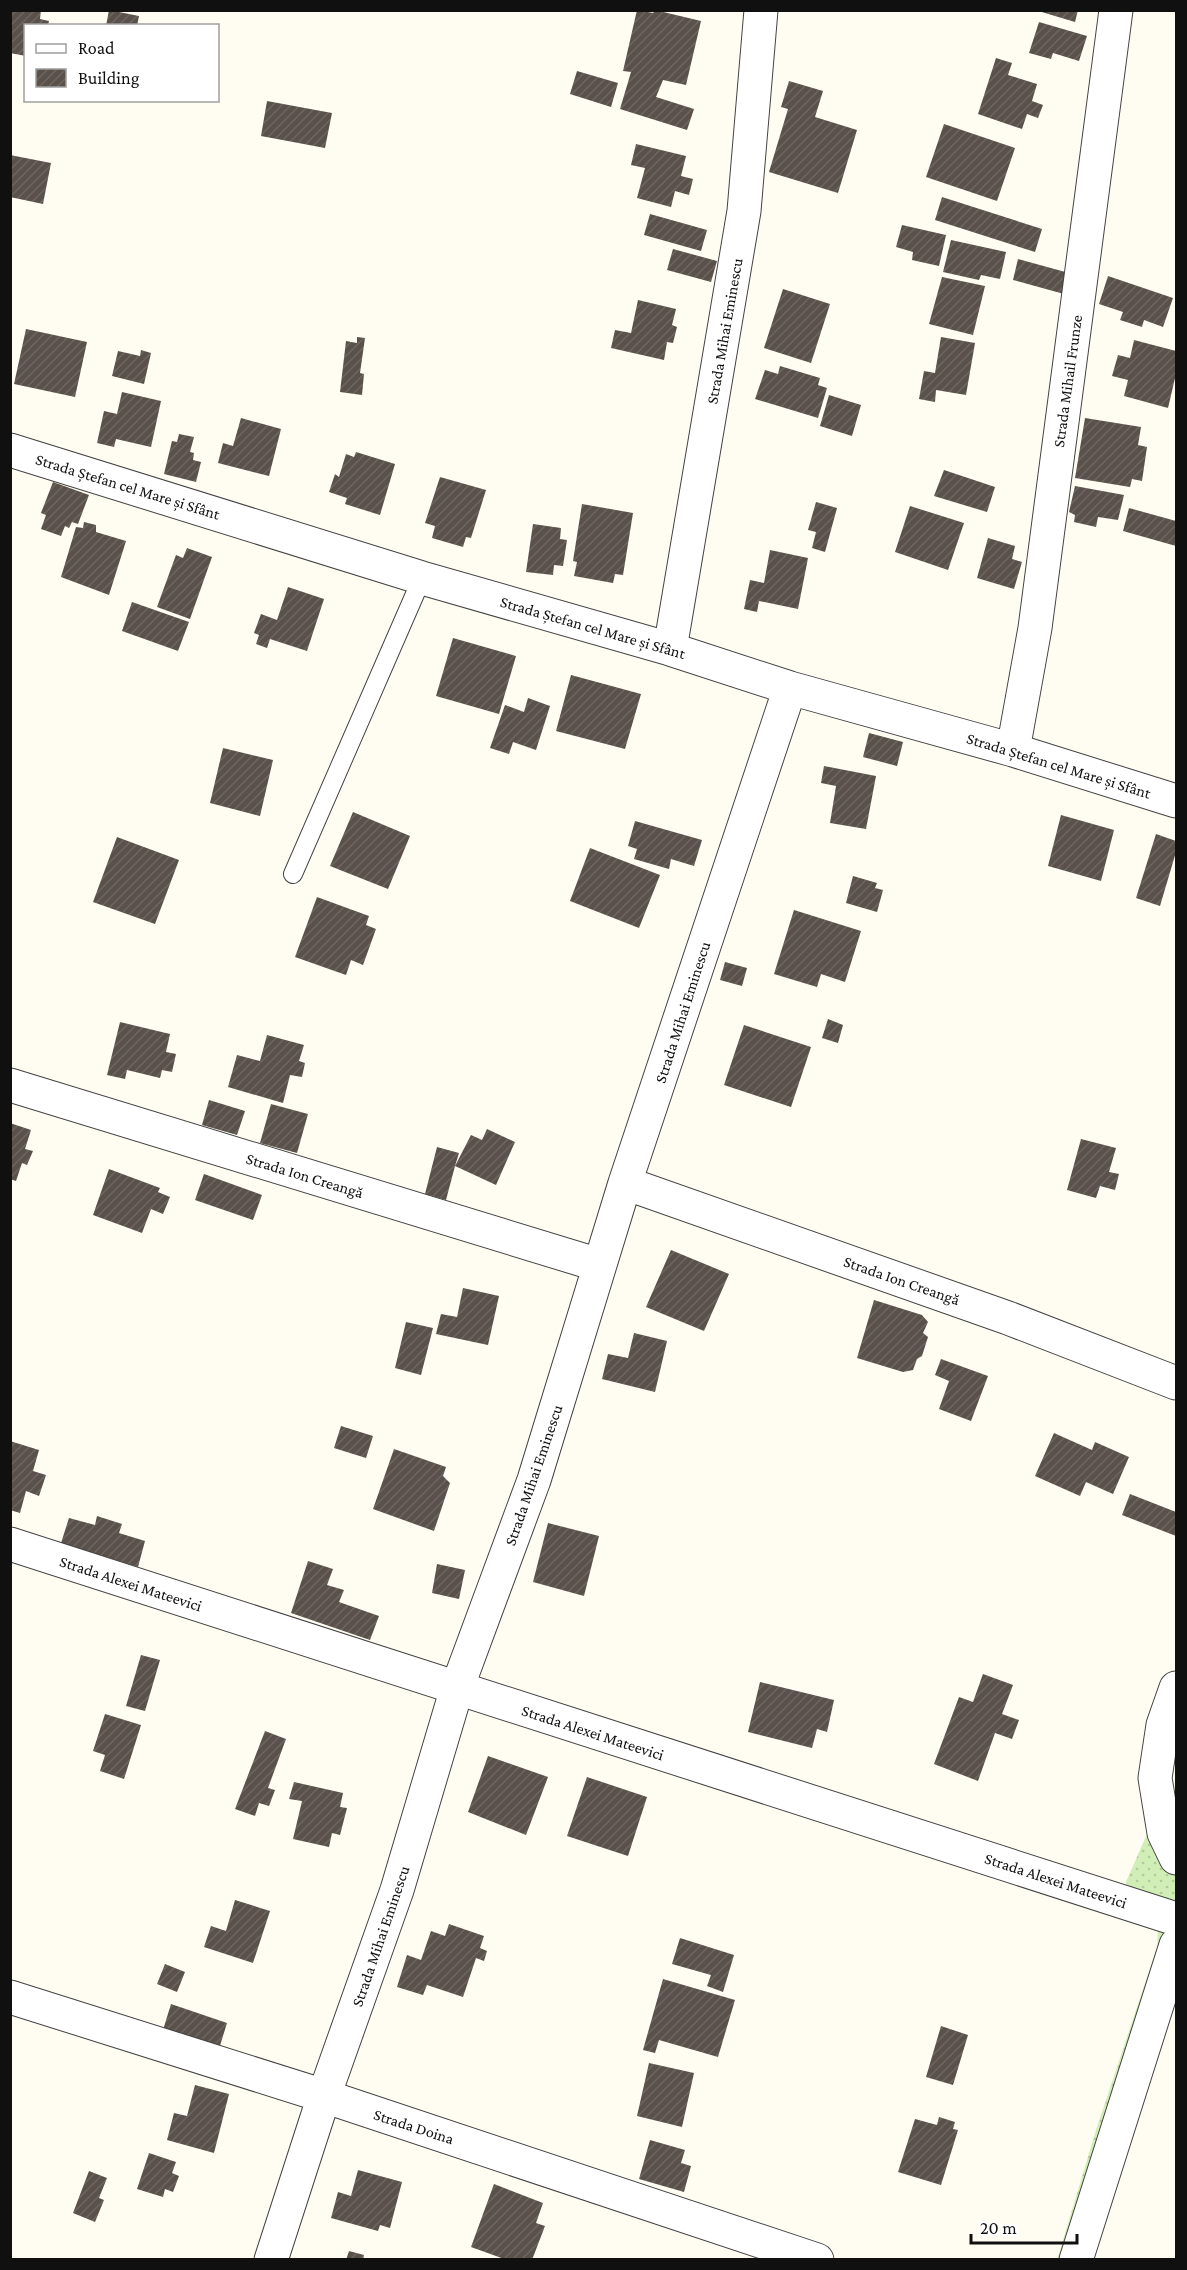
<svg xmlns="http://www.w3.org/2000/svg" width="1187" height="2270" font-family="'Crimson Pro',serif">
	<defs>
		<pattern id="grass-dots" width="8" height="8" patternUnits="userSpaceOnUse" patternTransform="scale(1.5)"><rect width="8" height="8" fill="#d1eeb7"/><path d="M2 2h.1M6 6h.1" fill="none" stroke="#b2cb9c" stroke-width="1.8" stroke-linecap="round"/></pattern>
		<pattern id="building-hatch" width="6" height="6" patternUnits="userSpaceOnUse" patternTransform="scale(1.5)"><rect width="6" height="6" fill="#5a514b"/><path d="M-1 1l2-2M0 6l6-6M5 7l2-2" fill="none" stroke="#6d6561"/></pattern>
	</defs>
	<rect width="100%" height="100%" fill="#fffdf2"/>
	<!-- grass -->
	<path fill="url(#grass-dots)" d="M1176 1819V1985L1093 2259 1057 2260 1096 2130 1157 1947 1158 1929 1127 1918 1126 1882 1150 1827Z"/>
	<!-- building -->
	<path fill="url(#building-hatch)" d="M10 10H41L40 19 49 21 48 26H26V56L10 53Z
		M109 10 139 16 137 26H106Z
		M637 10 653 13 655 10 701 21 686 85 663 80 656 97 694 109 687 130 620 109 631 72 623 71Z
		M1035 10H1078L1075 22Z
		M1039 22 1087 36 1079 61 1053 53 1051 59 1029 53Z
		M996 58 1012 63 1008 75 1037 84 1032 101 1043 105 1038 118 1027 114 1022 129 978 114Z
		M577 71 618 83 611 107 570 94Z
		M789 81 823 91 815 117 857 130 838 193 769 172 788 109 781 107Z
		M267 101 332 113 325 148 261 136Z
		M944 124 1015 148 997 201 926 177Z
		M636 144 686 156 681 176 693 179 689 195 675 191 671 207 637 198 645 168 631 165Z
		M10 155 51 163 43 204 10 197Z
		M942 197 1042 229 1035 252 935 220Z
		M650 214 707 230 701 251 644 235Z
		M902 225 946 235 939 266 912 260 913 252 896 247Z
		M951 240 1006 252 1000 279 981 275 979 280 943 272Z
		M673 249 717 261 711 282 667 270Z
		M1018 259 1069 273 1064 294 1013 280Z
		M1108 276 1173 298 1163 327 1144 320 1142 327 1120 320 1123 312 1099 304Z
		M942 277 985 286 973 335 929 324Z
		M783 289 830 304 811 363 764 348Z
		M638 300 676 309 672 325 677 327 673 343 667 342 664 360 611 348 615 330 631 333Z
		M26 329 87 342 75 397 14 384Z
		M357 337 365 338 360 373 364 374 362 395 340 392 346 341 357 343Z
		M941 337 975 343 966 395 936 390 935 402 919 399 924 371 935 373Z
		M1134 340 1176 351V374L1168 408 1124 396 1128 380 1112 376 1118 355 1130 358Z
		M141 350 151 353 144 384 112 376 118 351 140 356Z
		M780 366 820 378 818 385 827 388 818 418 755 399 765 370 778 374Z
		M122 392 161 401 151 447 116 439 114 447 97 443 104 411 117 414Z
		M829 395 861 405 852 436 820 426Z
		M241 418 281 429 269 476 218 463 223 443 233 446Z
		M1085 418 1141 427 1138 445 1147 447 1142 481 1132 479 1130 487 1075 478Z
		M179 434 194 437 190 452 194 453 193 460 201 462 196 482 164 474 172 441 177 442Z
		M356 452 395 464 380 515 345 504 347 498 329 492 335 474 339 477 346 454 354 457Z
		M944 470 995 487 987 512 934 496Z
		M440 477 486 490 471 538 466 537 463 547 432 538 435 526 425 523Z
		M53 482 89 495 78 524 72 522 69 528 65 526 61 536 41 529 46 515 41 513Z
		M1075 486 1124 495 1118 520 1098 517 1096 527 1074 522 1075 515 1069 512Z
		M816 502 837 508 825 552 812 548 816 532 808 530Z
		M582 504 633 513 623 575 615 574 613 583 574 576 577 562 573 561Z
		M910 506 964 523 948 570 895 552Z
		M1129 508 1176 521V546L1123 531Z
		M84 522 96 525V532L126 541 109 595 61 577 76 527 83 528Z
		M533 524 561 528 560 539 567 540 563 566 554 565 553 575 526 572Z
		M988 538 1015 546 1012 559 1022 562 1014 589 977 578Z
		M187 548 212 557 190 619 157 607 176 555 183 558Z
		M770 550 808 558 798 609 759 601 757 612 744 609 750 580 764 583Z
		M288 587 324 599 307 651 270 639 267 648 256 644 259 635 254 633 261 614 277 620Z
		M132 602 189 622 178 651 122 631Z
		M453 638 516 656 499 714 436 696Z
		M571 675 641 694 625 749 556 731Z
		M528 698 550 706 536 750 513 742 509 754 490 748 505 705 524 712Z
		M869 733 903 742 897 766 863 757Z
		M223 748 273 760 260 816 210 803Z
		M824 766 876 776 866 829 830 823 836 786 821 783Z
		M353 812 410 836 388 889 330 866Z
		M1061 815 1114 830 1101 881 1048 866Z
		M635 821 702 840 694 866 671 859 669 869 634 859 637 849 628 846Z
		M1156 834 1176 841V852L1160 906 1136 898Z
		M117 837 179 860 155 924 93 902Z
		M590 848 660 875 639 928 570 901Z
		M853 876 877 883 875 888 883 890 877 912 846 903Z
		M317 897 369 916 366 925 376 929 363 965 351 960 346 975 295 957Z
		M794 910 861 931 845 982 821 974 817 987 774 974Z
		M725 962 747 968 742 986 720 980Z
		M828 1019 843 1025 838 1043 822 1038Z
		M120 1022 170 1034 166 1052 176 1054 172 1072 162 1070 160 1078 127 1070 125 1079 107 1075Z
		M744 1025 811 1047 791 1107 724 1085Z
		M267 1035 304 1045 299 1061 305 1063 302 1077 290 1075 283 1103 228 1087 237 1055 260 1061Z
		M209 1100 245 1111 237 1135 202 1125Z
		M271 1104 308 1114 297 1153 260 1143Z
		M10 1123 31 1130 25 1149 33 1151 27 1165 22 1163 16 1181 10 1179Z
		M487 1129 515 1142 496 1185 455 1166 446 1200 425 1194 437 1147 459 1153 455 1166 471 1135 482 1140Z
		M1081 1139 1116 1148 1109 1172 1119 1174 1115 1190 1100 1186 1096 1198 1067 1190Z
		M109 1169 160 1188 158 1192 170 1197 163 1214 151 1209 142 1233 93 1215Z
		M204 1174 262 1195 253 1220 195 1200Z
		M671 1250 729 1274 704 1331 646 1307Z
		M463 1288 499 1296 488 1345 436 1334 441 1314 457 1317Z
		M874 1300 922 1315 928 1322 923 1333 928 1337 922 1356 917 1359 913 1370 903 1372 857 1358Z
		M406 1322 433 1328 421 1375 395 1368Z
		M634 1333 667 1341 655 1392 602 1379 608 1354 628 1358Z
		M941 1359 988 1376 971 1421 939 1409 949 1381 935 1375Z
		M341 1426 373 1436 366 1458 334 1448Z
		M1054 1433 1092 1450 1095 1442 1129 1457 1113 1494 1086 1482 1080 1496 1035 1476Z
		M10 1441 39 1450 33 1471 46 1475 39 1496 26 1491 20 1513 10 1510Z
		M394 1449 446 1467 443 1476 450 1483 434 1531 373 1509Z
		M1130 1494 1176 1512V1536L1122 1515Z
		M97 1516 122 1524 119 1533 145 1541 138 1567 61 1543 69 1518 95 1525Z
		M548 1523 599 1536 584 1596 533 1582Z
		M308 1561 333 1569 327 1585 344 1590 339 1602 379 1616 370 1640 291 1613Z
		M437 1564 465 1570 459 1599 432 1593Z
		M141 1655 160 1660 145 1711 126 1706Z
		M983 1674 1013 1685 1002 1714 1019 1720 1012 1739 995 1733 978 1781 934 1764 959 1697 973 1702Z
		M760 1682 834 1700 827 1732 817 1729 812 1748 748 1732Z
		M105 1714 141 1725 124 1779 100 1771 105 1755 93 1751Z
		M265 1731 286 1739 268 1788 275 1790 269 1806 259 1803 255 1816 235 1809Z
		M488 1756 548 1777 526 1835 468 1812Z
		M587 1777 647 1797 628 1856 567 1836Z
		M294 1782 343 1793 340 1807 347 1808 340 1835 332 1833 329 1847 293 1839 302 1801 289 1799Z
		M235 1900 270 1911 253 1963 204 1947 211 1926 226 1931Z
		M449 1924 484 1936 480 1948 487 1951 484 1961 476 1958 463 1997 427 1985 423 1995 397 1987 407 1955 421 1960 431 1931 445 1936Z
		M680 1938 734 1955 723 1992 707 1986 711 1975 672 1964Z
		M165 1964 185 1972 177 1992 157 1984Z
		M663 1979 735 2000 718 2057 659 2040 655 2053 643 2050Z
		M171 2004 227 2023 219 2049 163 2030Z
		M941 2026 968 2035 953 2085 926 2077Z
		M649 2063 694 2073 682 2127 637 2116Z
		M195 2085 229 2094 214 2153 167 2140 174 2113 187 2116Z
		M939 2117 955 2122 953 2129 958 2130 941 2185 898 2172 915 2119 937 2125Z
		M650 2140 685 2150 681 2163 691 2166 684 2192 639 2179Z
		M149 2153 176 2162 172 2173 179 2176 173 2192 165 2189 163 2197 137 2189Z
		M358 2170 402 2182 390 2228 380 2225 378 2231 331 2218 338 2192 351 2196Z
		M89 2171 107 2178 99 2198 104 2200 95 2222 73 2213Z
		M494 2184 543 2203 536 2223 545 2226 532 2260H507L471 2247Z
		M349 2251 364 2255 363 2260H346Z"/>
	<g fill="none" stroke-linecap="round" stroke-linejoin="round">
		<defs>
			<path id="service" d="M293 874 422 578"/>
			<path id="minor" d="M10 450 422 578 670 649 790 688 1013 750 1176 801
				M670 649 744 211 761 10
				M1013 750 1035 628 1116 10
				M10 1085 599 1265
				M625 1183 1008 1318 1176 1383
				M10 1544 1176 1919
				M1176 1688 1163 1725 1155 1778 1164 1833 1176 1858
				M10 1997 324 2096 817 2260
				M271 2260 324 2096 397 1890 457 1688 534 1480 625 1183 790 688
				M1076 2260 1176 1945"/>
		</defs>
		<!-- service casing -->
		<use href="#service" stroke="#434343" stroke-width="20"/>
		<!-- minor casing -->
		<use href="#minor" stroke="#434343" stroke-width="35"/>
		<!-- service -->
		<use href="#service" stroke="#fff" stroke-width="18"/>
		<!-- minor -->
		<use href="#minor" stroke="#fff" stroke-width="33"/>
	</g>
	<g text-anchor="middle" stroke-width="6" stroke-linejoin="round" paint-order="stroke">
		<!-- street labels -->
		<g font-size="16" fill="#101010" stroke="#fff">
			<text transform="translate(724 331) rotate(-80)" y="6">Strada Mihai Eminescu</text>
			<text transform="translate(1067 381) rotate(-82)" y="6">Strada Mihail Frunze</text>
			<text transform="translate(128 486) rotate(17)" y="6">Strada Ștefan cel Mare și Sfânt</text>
			<text transform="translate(593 627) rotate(16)" y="6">Strada Ștefan cel Mare și Sfânt</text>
			<text transform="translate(1059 765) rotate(17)" y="6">Strada Ștefan cel Mare și Sfânt</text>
			<text transform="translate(682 1012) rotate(-72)" y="6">Strada Mihai Eminescu</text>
			<text transform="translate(305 1175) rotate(17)" y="6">Strada Ion Creangă</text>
			<text transform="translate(902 1280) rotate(19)" y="6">Strada Ion Creangă</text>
			<text transform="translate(533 1475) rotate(-71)" y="6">Strada Mihai Eminescu</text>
			<text transform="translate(131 1583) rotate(18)" y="6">Strada Alexei Mateevici</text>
			<text transform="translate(593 1732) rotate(18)" y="6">Strada Alexei Mateevici</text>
			<text transform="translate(1056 1880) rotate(18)" y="6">Strada Alexei Mateevici</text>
			<text transform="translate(380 1936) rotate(-71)" y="6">Strada Mihai Eminescu</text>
			<text transform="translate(414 2126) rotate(18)" y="6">Strada Doina</text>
		</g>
	</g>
	<!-- border -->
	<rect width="1187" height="2270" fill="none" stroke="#101010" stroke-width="24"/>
	<!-- legend -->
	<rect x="24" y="24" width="195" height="78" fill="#ffffff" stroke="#9f9f9f" stroke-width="1.5"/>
	<rect x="36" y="44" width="30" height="9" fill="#ffffff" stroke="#9f9f9f" stroke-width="1.5"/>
	<text x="78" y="54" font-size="18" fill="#101010">Road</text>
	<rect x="36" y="69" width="30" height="18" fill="url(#building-hatch)" stroke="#9f9f9f" stroke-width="1.5"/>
	<text x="78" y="84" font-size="18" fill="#101010">Building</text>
	<!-- scale -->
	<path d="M971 2234v9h106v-9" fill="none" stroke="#101010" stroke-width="3"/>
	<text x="980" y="2234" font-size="18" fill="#101010" stroke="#ffffff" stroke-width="4.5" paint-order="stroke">20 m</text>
</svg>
